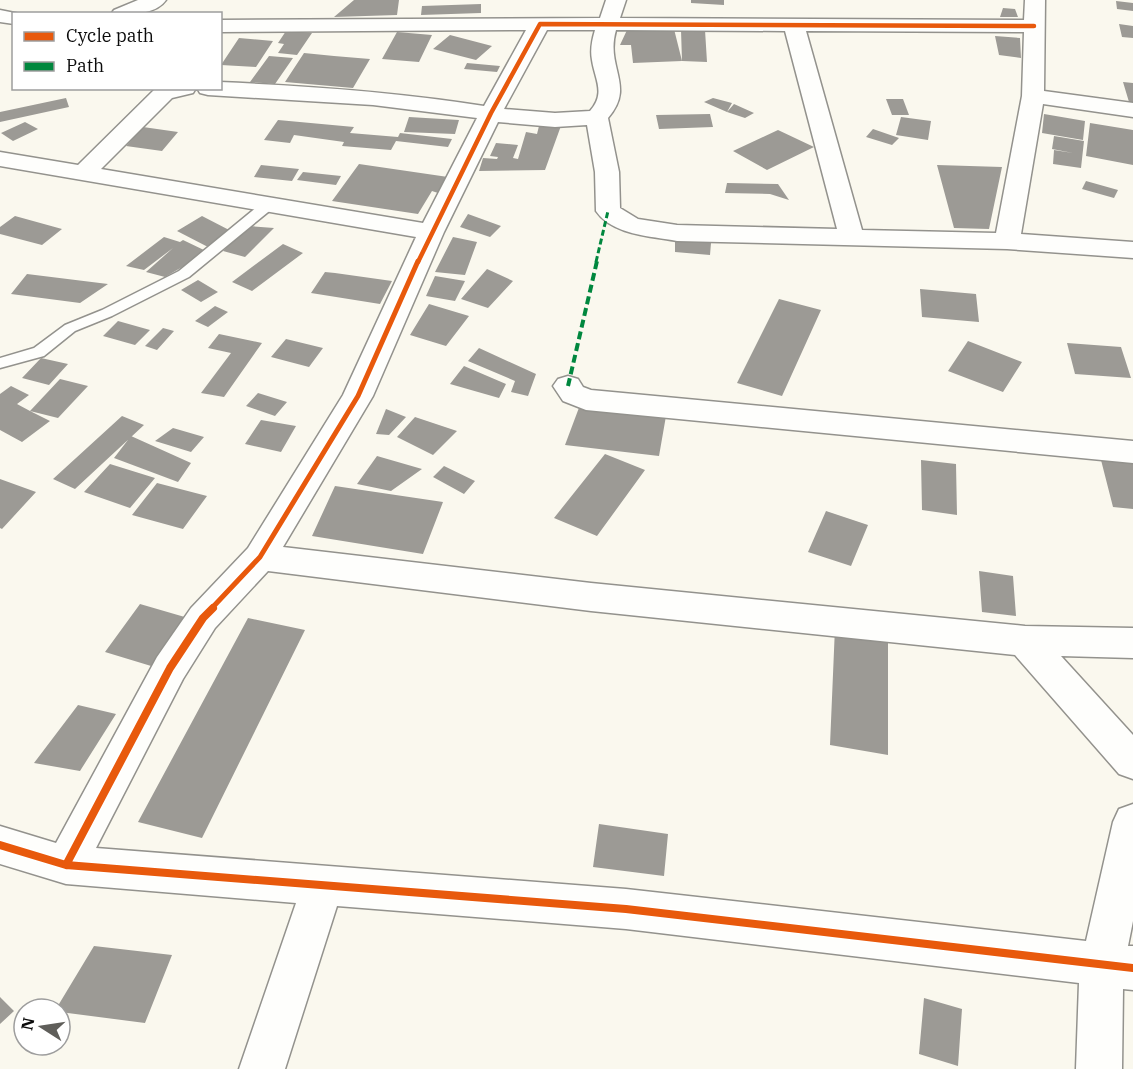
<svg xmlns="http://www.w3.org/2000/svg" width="1133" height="1069" font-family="'IBM Plex Serif',serif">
	<rect width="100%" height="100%" fill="#faf8ee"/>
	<!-- building -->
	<path fill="#9c9a95" d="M354 0H399L397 15 334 17Z
		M691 0H724V5L691 3Z
		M1116 1 1133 3V11L1117 9Z
		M481 4V13L421 15 422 6Z
		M1003 8 1015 9 1018 17H1000Z
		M1119 24 1133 26V38L1122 37Z
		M674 29 682 61 633 63 631 45H620L627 30Z
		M681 30H705L707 62 682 61Z
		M286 31 312 33 297 55 278 53 284 44 278 43Z
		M397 32 432 35 419 62 382 59Z
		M450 35 492 46 476 60 433 49Z
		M995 36 1020 38 1021 58 999 55Z
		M239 38 273 41 256 67 221 65Z
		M304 53 334 56 370 59 353 88 285 82Z
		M269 56 293 58 275 84 250 82Z
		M467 63 500 66 497 72 464 69Z
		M1123 82 1133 83V102H1129Z
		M66 98 69 107 0 122V112Z
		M713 98 732 103 727 112 704 102Z
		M886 99H903L909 115H892Z
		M734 104 754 113 745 118 727 112Z
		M710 114 713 127 659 129 656 115Z
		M1044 114 1085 121 1083 140 1042 133Z
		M409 117 459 120 455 134 404 132Z
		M901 117 931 121 928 140 896 135Z
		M278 120 354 127 350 133 398 137 400 133 452 139 448 147 396 141 391 150 342 146 344 142 294 135 290 143 264 140Z
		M25 122 38 129 13 141 1 133Z
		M540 122 562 123 545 170 479 171 483 158 497 159 498 157 490 156 496 143 518 145 513 158 518 159 526 132 537 134Z
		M1090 123 1133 130V165L1086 156Z
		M143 127 178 132 162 151 126 146Z
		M873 129 899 138 892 145 866 137Z
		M778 130 814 147 767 170 733 151Z
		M1054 136 1084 141 1081 168 1053 164 1054 150 1073 153 1052 149Z
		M359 164 448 177 438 193 432 191 418 214 332 201Z
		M261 165 299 169 292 181 254 177Z
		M937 165 1002 167 989 229 954 228Z
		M303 172 341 176 336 185 297 180Z
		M1086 181 1118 190 1114 198 1082 189Z
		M727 183 778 184 789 200 770 194 725 193Z
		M468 214 501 226 490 237 460 227Z
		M15 216 62 229 42 245 0 234V227Z
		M202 216 233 232 208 247 177 231Z
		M248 226 274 228 245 257 223 251Z
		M164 237 180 242 183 240 208 252 165 277 146 272 173 248 144 270 126 266Z
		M453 237 477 242 465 275 435 272Z
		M675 241 711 243 710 255 675 252Z
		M283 244 303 253 252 291 232 282Z
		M487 269 513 281 488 308 461 299Z
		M325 272 335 273 392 281 380 304 311 293Z
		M27 274 108 284 80 303 11 294Z
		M435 276 465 281 455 301 426 296Z
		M198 280 218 292 201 302 181 290Z
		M920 289 976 294 979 322 922 317Z
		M779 299 821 310 782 396 737 383Z
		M429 304 469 316 446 346 410 335Z
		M215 306 228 312 208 327 195 321Z
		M118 321 150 330 135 345 103 336Z
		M163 328 174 331 157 350 145 346Z
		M219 334 262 343 224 397 201 393 231 353 208 348Z
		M286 339 323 348 309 367 271 357Z
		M968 341 1022 362 1003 392 948 371Z
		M1067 343 1121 347 1131 378 1075 374Z
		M479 348 536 374 528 396 511 392 515 381 468 361Z
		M41 358 68 364 49 385 22 378Z
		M464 366 506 384 499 398 450 384Z
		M60 379 88 386 58 418 30 411 50 421 22 442 0 430V394L11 386 29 395 17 404 30 411Z
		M258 393 287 402 275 416 246 406Z
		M580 405 666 416 659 456 565 445Z
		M386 409 406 417 389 435 376 434Z
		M122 416 144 425 75 489 53 479Z
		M415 417 457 431 433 455 397 437Z
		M261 420 296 426 281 452 245 444Z
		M173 428 204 437 191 452 155 441Z
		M131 436 191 463 178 482 114 458Z
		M605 454 645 470 597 536 554 518Z
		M377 456 422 469 391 491 357 484Z
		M921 460 956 464 957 515 922 510Z
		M1101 460 1133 463V509L1113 507Z
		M110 464 155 478 130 508 84 492Z
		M444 466 475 481 464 494 433 477Z
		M0 479 36 492 2 529 0 528Z
		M157 483 207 496 183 529 132 515Z
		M335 486 443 502 423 554 312 536Z
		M826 511 868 525 851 566 808 552Z
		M979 571 1013 576 1016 616 982 612Z
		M140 604 195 620 161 669 105 652Z
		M248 618 305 630 202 838 138 822Z
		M835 627 888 634V755L830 745Z
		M78 705 116 714 80 771 34 763Z
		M599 824 668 834 664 876 593 867Z
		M94 946 172 955 145 1023 60 1012V1009H56Z
		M0 997 14 1011 0 1024Z
		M924 998 962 1009 958 1066 919 1054Z"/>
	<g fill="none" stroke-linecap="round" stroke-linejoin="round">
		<defs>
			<path id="lane" d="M268 201 275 205 273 208 189 277 112 316 75 331 44 356 0 368V358L34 348 65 325 102 310 179 271 263 202Z"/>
			<path id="street" d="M138 0H166C155 16 128 14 111 14L114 10Z
				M606 0H626L620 18 1024 20 1025 0H1045L1044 91 1133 103V117L1043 104 1021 234 1133 242V258L1007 249 677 241C651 236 612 235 596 211L595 172 587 125 555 127 498 122 444 232 373 396 283 547 591 583 1025 626 1133 628V658L1061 656 1133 735V779L1119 774 1015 655 591 611 268 571 215 628 183 679 96 848 626 889 1086 941 1113 822 1119 809 1133 804V921L1128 946H1133V990L1123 989 1122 1069H1076L1079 983 626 929 337 906 285 1069H239L296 903 66 884 0 864V826L56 843 157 657 191 608 248 548 343 395 416 237 0 166V152L78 165 156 88H196L193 93 172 98 101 169 423 223 477 118 373 105 208 95 200 93 197 88H220V82C309 86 397 92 484 106L526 30 220 32V20L600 18ZM547 30H595C592 40 590 50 592 60 595 80 606 93 590 111L555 113 504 109ZM616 30 785 31 837 229 677 225 638 219 620 208 619 172 608 118C636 86 605 68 616 30ZM806 31 1024 32 1022 96 996 233 862 230Z
				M0 10 20 14H14V24L0 22Z
				M568 376 578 379 583 387 591 390 1133 441V463L586 410 563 401 553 386 558 379Z"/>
		</defs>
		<!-- lane casing -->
		<use href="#lane" stroke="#93928d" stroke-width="3"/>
		<!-- street casing -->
		<use href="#street" stroke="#93928d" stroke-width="3"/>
		<!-- lane -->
		<use href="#lane" fill="#fefefc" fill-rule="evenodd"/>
		<!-- street -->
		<use href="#street" fill="#fefefc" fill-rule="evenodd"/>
		<!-- quiet-far1 -->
		<path stroke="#00873e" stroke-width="3" stroke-dasharray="6 3" stroke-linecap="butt" d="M596 262 608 211"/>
		<!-- quiet -->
		<path stroke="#00873e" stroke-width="4" stroke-dasharray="8 4" stroke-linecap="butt" d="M568 386 597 261"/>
		<defs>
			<path id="cycleway-far2" d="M418 262 491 113 540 24 1034 26"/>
			<path id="cycleway-far1" d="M211 609 260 557 358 396 418 261"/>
			<path id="cycleway" d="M0 845 66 865 626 909 1133 968
				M66 865 170 668 203 618 213 608"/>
		</defs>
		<!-- cycleway-far2 casing -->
		<use href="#cycleway-far2" stroke="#fff" stroke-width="7"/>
		<!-- cycleway-far1 casing -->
		<use href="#cycleway-far1" stroke="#fff" stroke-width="9"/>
		<!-- cycleway casing -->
		<use href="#cycleway" stroke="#fff" stroke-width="11"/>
		<!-- cycleway-far2 -->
		<use href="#cycleway-far2" stroke="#e8590c" stroke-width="4.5"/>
		<!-- cycleway-far1 -->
		<use href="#cycleway-far1" stroke="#e8590c" stroke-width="5"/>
		<!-- cycleway -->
		<use href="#cycleway" stroke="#e8590c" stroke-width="8"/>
	</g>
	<!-- legend -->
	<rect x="12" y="12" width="210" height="78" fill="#ffffff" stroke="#9d9d9d" stroke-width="1.5"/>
	<rect x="24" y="32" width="30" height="9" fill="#e8590c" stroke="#9d9d9d" stroke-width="1.5"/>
	<text x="66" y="42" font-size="18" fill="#0b0b0b">Cycle path</text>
	<rect x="24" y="62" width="30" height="9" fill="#00873e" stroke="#9d9d9d" stroke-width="1.5"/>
	<text x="66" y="72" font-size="18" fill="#0b0b0b">Path</text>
	<!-- north arrow -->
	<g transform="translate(42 1027) rotate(282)"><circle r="28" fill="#ffffff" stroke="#9d9d9d" stroke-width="1.5"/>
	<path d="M0-4.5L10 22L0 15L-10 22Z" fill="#5f5e5a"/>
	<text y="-9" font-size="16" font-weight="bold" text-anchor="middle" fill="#0b0b0b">N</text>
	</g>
</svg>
